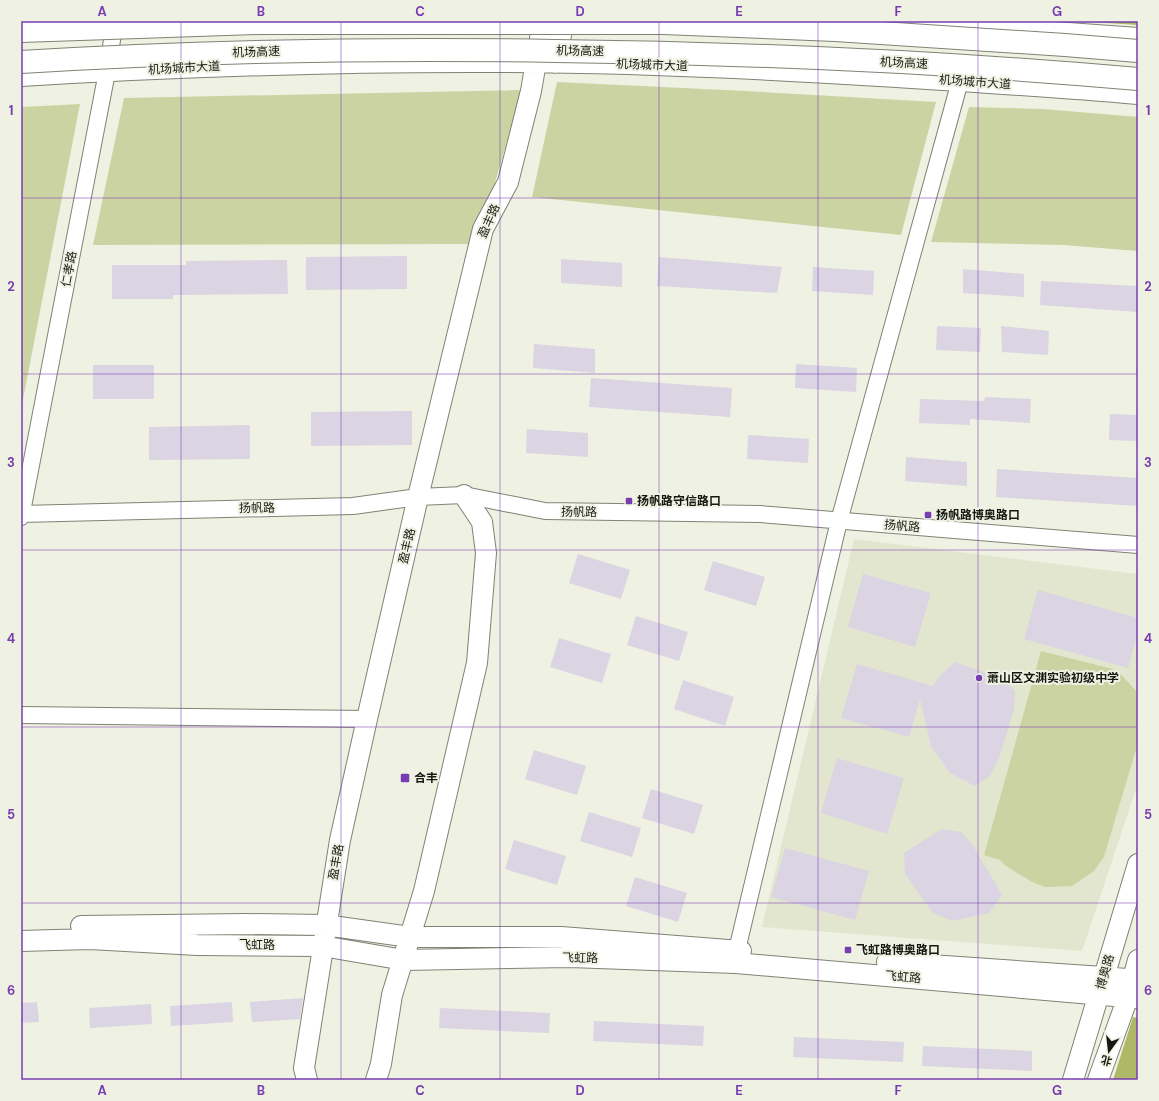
<svg xmlns="http://www.w3.org/2000/svg" width="1159" height="1101" font-family="'DM Sans','Noto Sans SC',sans-serif">
	<rect width="100%" height="100%" fill="#eff2e2"/>
	<!-- built -->
	<path fill="#e2e6cf" d="M854 539 1138 574V783L1082 951 762 927Z"/>
	<!-- green -->
	<path fill="#ccd3a3" d="M557 82 746 91 936 102 901 235 532 197Z
		M522 90 477 244 93 245 124 98Z
		M80 104 21 410V107Z
		M969 107 1043 109 1138 117V251L1063 245 931 242Z
		M1041 651 1117 670 1138 693V743L1104 857 1094 871 1072 886 1052 887H1045L1032 882 1006 866 1000 860 984 855Z"/>
	<!-- forest -->
	<path fill="#aeb867" d="M1075 21H1138V25Z
		M1133 1017 1138 1018V1080H1113Z"/>
	<!-- building -->
	<path fill="#dad4e3" d="M407 256V289L306 290V257Z
		M659 257 782 267 777 293 657 286Z
		M561 259 622 263V287L561 283Z
		M287 260 288 294 173 295V299H112V265H186V261Z
		M813 267 874 271 873 295 812 291Z
		M963 269 1024 274V297L963 293Z
		M1041 281 1138 286V312L1040 305Z
		M937 326 981 328 980 352 936 350Z
		M1001 326 1049 331 1048 355 1002 352Z
		M534 344 595 349V373L533 368Z
		M796 364 857 368 856 392 795 388Z
		M93 365H154V399H93Z
		M591 378 732 388 730 417 589 407Z
		M985 397 1031 399 1030 423 970 419V425L919 423 920 399 984 401Z
		M412 411V445L311 446V412Z
		M1110 414 1138 415V441L1109 440Z
		M250 425V459L149 460V427Z
		M527 429 588 433V457L526 453Z
		M748 435 809 439 808 463 747 459Z
		M906 457 967 462V486L905 481Z
		M997 469 1138 478V506L996 497Z
		M578 554 630 570 621 599 569 583Z
		M713 561 765 577 756 606 704 590Z
		M863 574 931 593 915 647 848 627Z
		M1038 590 1138 618V631L1128 668 1024 639Z
		M636 616 688 632 679 661 627 645Z
		M559 638 611 654 602 683 550 667Z
		M955 662 1003 679 1015 691 1014 710 999 758 990 776 975 786 950 773 931 746 920 699 909 737 841 718 857 664 933 686 940 676Z
		M683 680 734 697 725 726 674 709Z
		M534 750 586 766 577 795 525 779Z
		M837 758 904 778 887 834 821 813Z
		M651 789 703 805 694 834 642 818Z
		M589 812 641 828 632 857 580 841Z
		M942 829 961 832 972 844 1002 895 989 913 952 921 932 912 905 874 904 853Z
		M514 840 566 856 557 885 505 869Z
		M785 848 869 871 855 920 771 897Z
		M635 877 687 893 678 922 626 906Z
		M303 998 300 1019 252 1022 250 1002Z
		M37 1002 39 1022 21 1023V1003Z
		M232 1002 233 1022 171 1026 170 1006Z
		M151 1004 152 1024 90 1028 89 1008Z
		M440 1008 550 1013 549 1033 439 1028Z
		M594 1021 704 1026 703 1046 593 1041Z
		M794 1037 904 1042 903 1062 793 1057Z
		M923 1046 1032 1051V1071L922 1066Z"/>
	<g fill="none" stroke-linecap="round" stroke-linejoin="round">
		<defs>
			<path id="minor" d="M21 514 353 506 418 497 464 495 545 511 760 514 1138 545
				M21 517 107 72 115 21
				M21 715 367 719
				M737 950 839 521 960 81"/>
			<path id="major" d="M899 21 1138 38
				M555 63 564 21
				M21 76C171 67 320 62 470 62 613 61 755 68 897 77 977 82 1058 87 1138 94
				M81 926 246 924 325 925 410 937H561L741 951
				M21 941 90 939 197 945 322 946 404 960 570 957 736 963 1138 998
				M887 962 1103 977 1138 980
				M307 1080 304 1068 340 840 367 719 418 497 483 229 508 182 531 91 543 21
				M376 1080 381 1064 392 995 424 891 477 663 486 553 482 522 464 495
				M1073 1080 1138 864
				M1098 1080 1128 997 1138 960"/>
		</defs>
		<!-- minor casing -->
		<use href="#minor" stroke="#808274" stroke-width="18"/>
		<!-- major casing -->
		<use href="#major" stroke="#808274" stroke-width="22"/>
		<!-- minor -->
		<use href="#minor" stroke="#fff" stroke-width="16"/>
		<!-- major -->
		<use href="#major" stroke="#fff" stroke-width="20"/>
		<defs>
			<path id="highway-bridge" d="M21 31 258 23H663L835 30 1065 45 1138 51
				M21 62C199 51 377 48 555 51 749 53 944 62 1138 79"/>
		</defs>
		<!-- highway-bridge casing -->
		<use href="#highway-bridge" stroke="#808274" stroke-width="24" stroke-linecap="butt"/>
		<!-- highway-bridge -->
		<use href="#highway-bridge" stroke="#fff" stroke-width="22"/>
	</g>
	<!-- grid -->
	<path fill="none" stroke="#783cb2" stroke-width="1" stroke-opacity="0.55" d="M181 21V1080M341 21V1080M500 21V1080M659 21V1080M818 21V1080M978 21V1080M21 198H1138M21 374H1138M21 550H1138M21 727H1138M21 903H1138"/>
	<!-- markers -->
	<g fill="#783cb2" stroke="#eff2e2" stroke-width="1.5">
		<rect x="625" y="497" width="8" height="8" rx="2"/>
		<rect x="924" y="511" width="8" height="8" rx="2"/>
		<circle cx="979" cy="678" r="4"/>
		<rect x="400" y="773" width="10" height="10" rx="2"/>
		<rect x="844" y="946" width="8" height="8" rx="2"/>
	</g>
	<g text-anchor="middle" stroke-width="4" stroke-linejoin="round" paint-order="stroke">
		<!-- street labels -->
		<g font-size="12" fill="#171812" stroke="#eff2e2">
			<text transform="translate(580 51) rotate(1)" y="4">机场高速</text>
			<text transform="translate(256 52) rotate(-2)" y="4">机场高速</text>
			<text transform="translate(904 63) rotate(3)" y="4">机场高速</text>
			<text transform="translate(652 65) rotate(2)" y="4">机场城市大道</text>
			<text transform="translate(184 68) rotate(-3)" y="4">机场城市大道</text>
			<text transform="translate(975 82) rotate(4)" y="4">机场城市大道</text>
			<text transform="translate(489 221) rotate(-66)" y="4">盈丰路</text>
			<text transform="translate(69 269) rotate(-79)" y="4">仁孝路</text>
			<text transform="translate(257 508) rotate(-1)" y="4">扬帆路</text>
			<text transform="translate(579 512) rotate(1)" y="4">扬帆路</text>
			<text transform="translate(902 526) rotate(5)" y="4">扬帆路</text>
			<text transform="translate(407 546) rotate(-77)" y="4">盈丰路</text>
			<text transform="translate(336 862) rotate(-80)" y="4">盈丰路</text>
			<text x="257" y="949">飞虹路</text>
			<text transform="translate(580 958) rotate(1)" y="4">飞虹路</text>
			<text transform="translate(1105 972) rotate(-74)" y="4">博奥路</text>
			<text transform="translate(903 977) rotate(5)" y="4">飞虹路</text>
		</g>
		<!-- poi labels -->
		<g font-size="12" font-weight="bold" fill="#171812" stroke="#eff2e2" text-anchor="start">
			<text x="637" y="505">扬帆路守信路口</text>
			<text x="936" y="519">扬帆路博奥路口</text>
			<text x="987" y="682">萧山区文渊实验初级中学</text>
			<text x="414" y="782">合丰</text>
			<text x="856" y="954">飞虹路博奥路口</text>
		</g>
	</g>
	<!-- border -->
	<rect width="1159" height="1101" fill="none" stroke="#eff2e2" stroke-width="44"/>
	<!-- north arrow -->
	<g transform="translate(1109 1051) rotate(195)" stroke="#eff2e2" stroke-width="3" paint-order="stroke">
	<path d="M0-3L7 15L0 10L-7 15Z" fill="#171812"/>
	<text y="-6" font-size="11" font-weight="bold" text-anchor="middle" fill="#171812">北</text>
	</g>
	<rect x="22" y="22" width="1115" height="1057" fill="none" stroke="#783cb2" stroke-width="1.5"/>
	<g font-size="13" text-anchor="middle" font-weight="bold" fill="#783cb2">
		<text x="102" y="16">A</text>
		<text x="261" y="16">B</text>
		<text x="420" y="16">C</text>
		<text x="580" y="16">D</text>
		<text x="739" y="16">E</text>
		<text x="898" y="16">F</text>
		<text x="1057" y="16">G</text>
		<text x="11" y="115">1</text>
		<text x="1148" y="115">1</text>
		<text x="11" y="291">2</text>
		<text x="1148" y="291">2</text>
		<text x="11" y="467">3</text>
		<text x="1148" y="467">3</text>
		<text x="11" y="643">4</text>
		<text x="1148" y="643">4</text>
		<text x="11" y="819">5</text>
		<text x="1148" y="819">5</text>
		<text x="11" y="995">6</text>
		<text x="1148" y="995">6</text>
		<text x="102" y="1095">A</text>
		<text x="261" y="1095">B</text>
		<text x="420" y="1095">C</text>
		<text x="580" y="1095">D</text>
		<text x="739" y="1095">E</text>
		<text x="898" y="1095">F</text>
		<text x="1057" y="1095">G</text>
	</g>
</svg>
